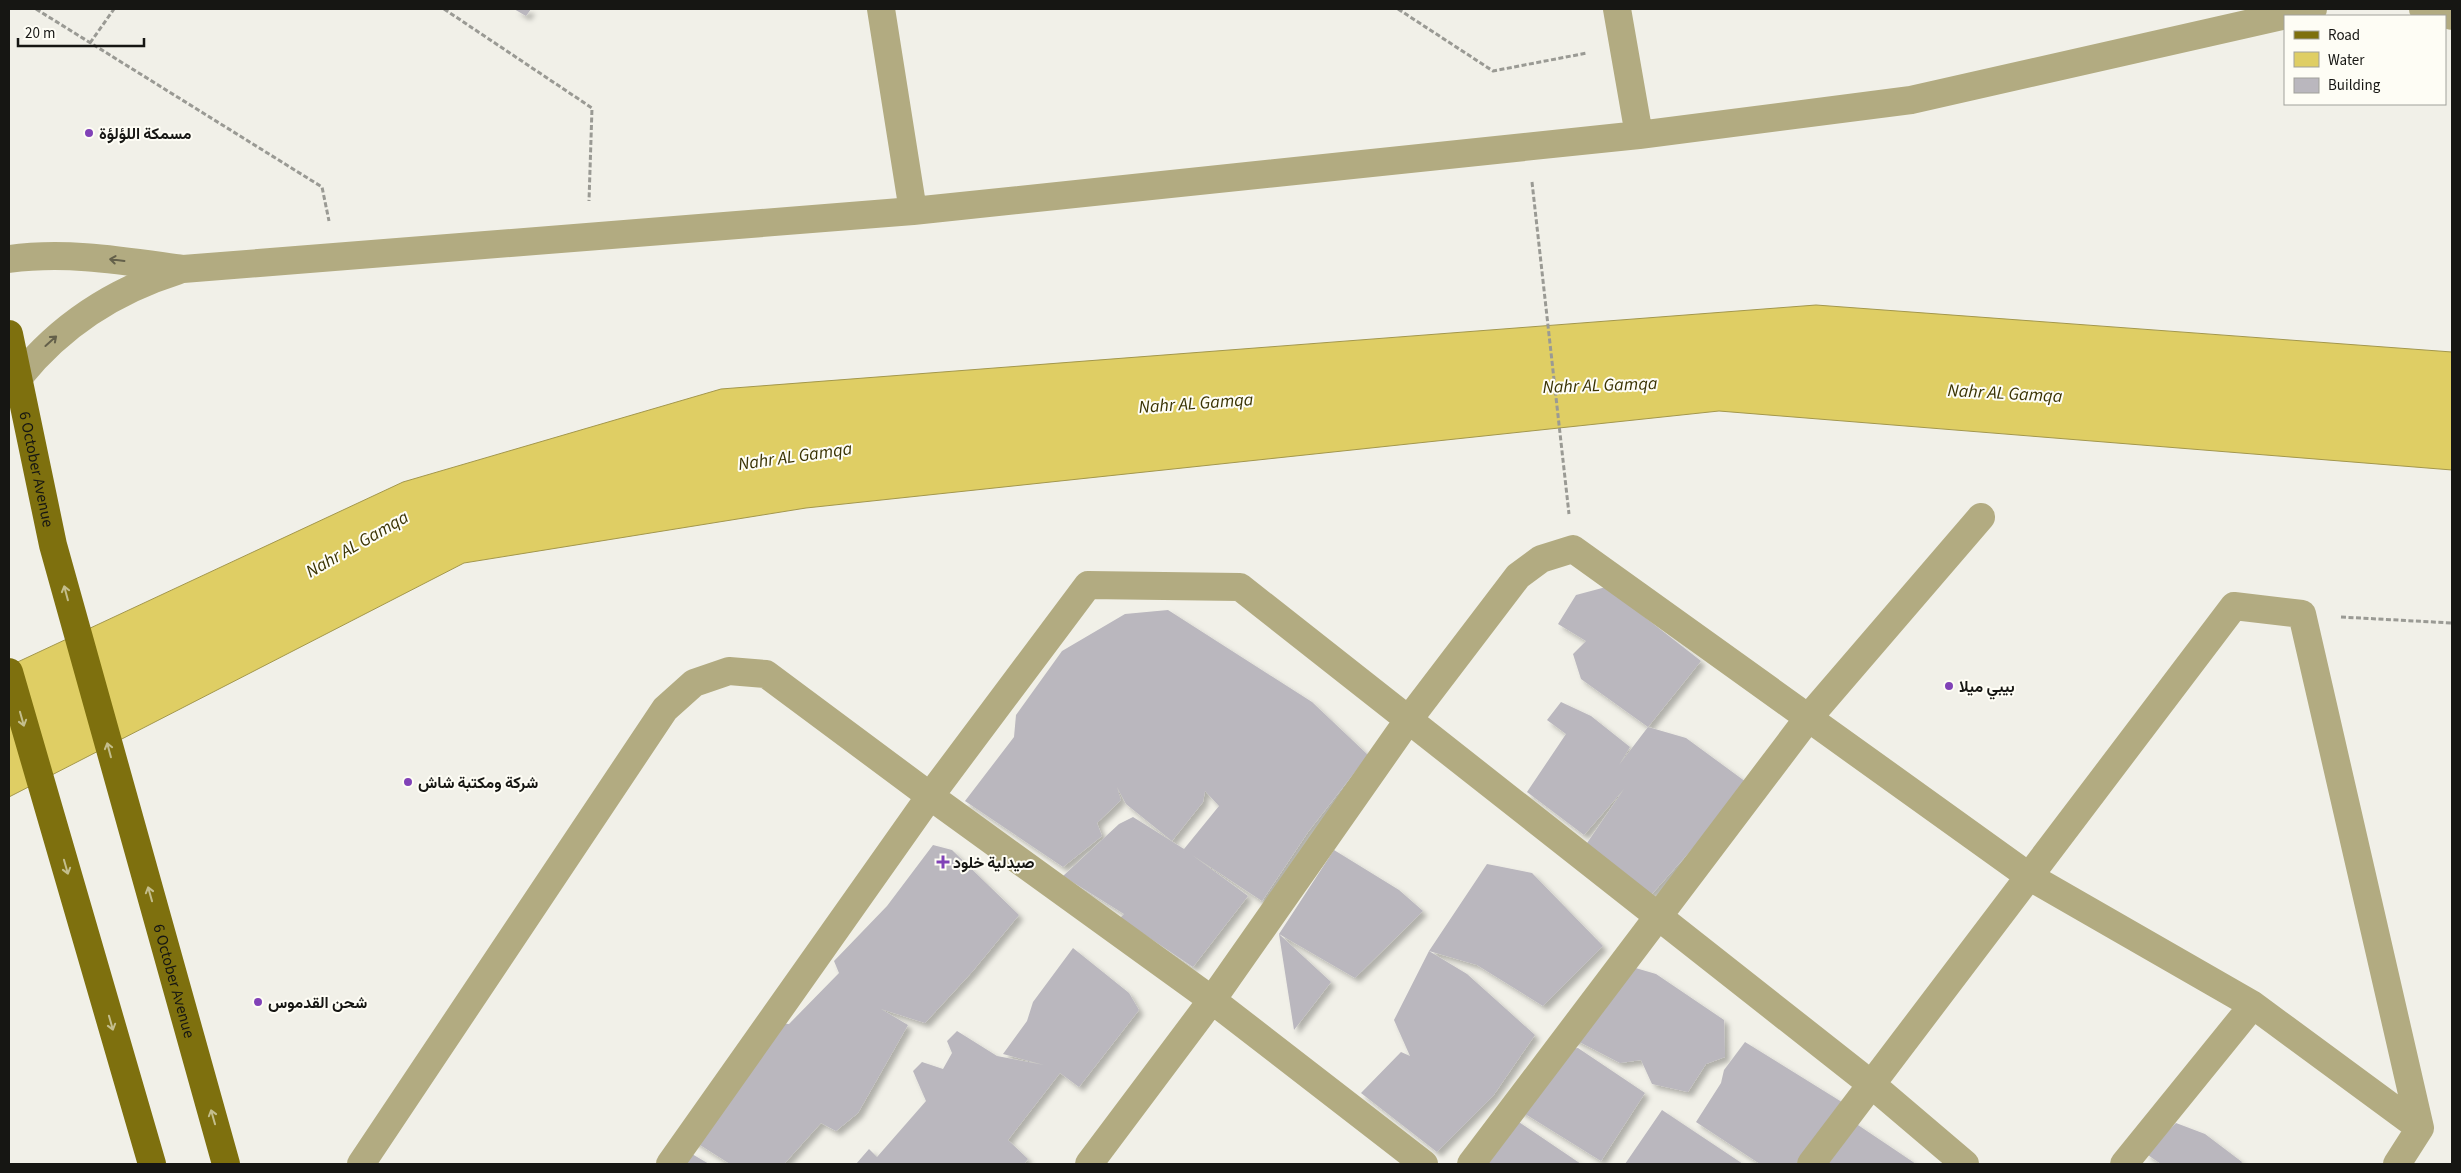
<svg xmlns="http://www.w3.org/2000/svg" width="2461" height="1173" font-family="'Source Sans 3',Vazirmatn,sans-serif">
	<defs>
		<filter id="shadow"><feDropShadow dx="4.5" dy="4.5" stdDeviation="2.5" flood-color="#0004"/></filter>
	</defs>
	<rect width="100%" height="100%" fill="#f1f0e8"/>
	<!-- water -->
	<path fill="#dfce64" stroke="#a3974c" d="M1816 305 2452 352V470L1719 411 806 508 464 563 9 797V666L403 482 721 389Z"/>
	<!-- building -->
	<path fill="#bab7be" filter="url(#shadow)" d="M514 9H531L526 16Z
		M1606 587 1701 661 1648 727 1581 679 1573 654 1586 641 1558 624 1576 595Z
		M1168 610 1312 702 1368 755 1308 832 1262 901 1192 855 1248 896 1193 967 1120 918 1124 914 1063 876 1119 824 1133 817 1184 849 1219 806 1205 791 1203 802 1172 841 1126 804 1117 787 1121 800 1097 823 1102 836 1063 867 965 801 1014 737 1016 715 1062 651 1125 614Z
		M1561 702 1591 716 1630 747 1619 765 1648 727 1686 738 1746 782 1701 839 1651 895 1585 846 1624 789 1584 835 1527 792 1566 734 1547 720Z
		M933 845 952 850 1019 915 972 972 925 1023 881 1009 908 1025 858 1113 836 1131 821 1123 784 1164H730L689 1138 774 1023 789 1024 839 973 834 961 887 906Z
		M1334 850 1399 890 1423 911 1355 978 1279 934Z
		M1487 864 1532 873 1603 946 1543 1006 1477 965 1429 951Z
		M1279 934 1331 982 1294 1030Z
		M1073 948 1129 993 1139 1010 1079 1087 1060 1073 1008 1140 1028 1159 1024 1164H856L869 1149 877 1157 926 1101 913 1071 922 1062 943 1069 952 1053 947 1041 957 1031 997 1056 1044 1065 1003 1054 1027 1021 1033 1002Z
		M1429 951 1467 974 1535 1035 1493 1096 1437 1152 1361 1093 1401 1052 1410 1056 1394 1020Z
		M1615 962 1656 974 1724 1020 1725 1057 1706 1064 1688 1092 1652 1084 1641 1060 1620 1063 1564 1034Z
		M1745 1042 1845 1104 1797 1164H1760L1696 1122 1721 1083 1724 1070Z
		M1578 1048 1645 1093 1601 1161 1506 1102 1546 1052Z
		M1662 1110 1743 1164H1625Z
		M1507 1114 1581 1164H1464Z
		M1849 1119 1916 1164H1815Z
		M2176 1123 2205 1134 2242 1162 2241 1164H2161L2145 1153Z
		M692 1154 709 1164H682Z"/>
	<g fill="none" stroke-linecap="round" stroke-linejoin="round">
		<!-- path -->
		<path stroke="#9a9a94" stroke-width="3" stroke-dasharray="5 2.5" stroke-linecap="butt" d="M36 9 322 187 329 221
			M444 9 592 108 589 201
			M1398 9 1493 71 1587 53
			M90 43 114 9
			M1532 182 1569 514
			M2341 617 2452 623"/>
		<!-- minor -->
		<path stroke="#b2ab81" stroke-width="28" d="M881 9 913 211
			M1617 9 1639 135
			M2423 9 2452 16
			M9 259C68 251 124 261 183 269L913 211 1639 135 1911 100 2313 9
			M19 377C61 325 113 291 177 271
			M361 1164 665 709 694 683 729 671 766 674 930 796 1212 1000 1424 1164
			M670 1164 930 796 1088 585 1240 587 1871 1084 1965 1164
			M1089 1164 1212 1000 1409 719 1518 576 1541 559 1573 549 2030 877 2253 1005 2420 1128 2397 1164
			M1471 1164 1809 717 1981 517
			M1811 1164 2234 606 2302 614 2420 1128
			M2124 1164 2253 1005"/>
		<!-- major -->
		<g stroke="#7e700e" stroke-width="28">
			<path id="s1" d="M9 334 53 545 226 1164"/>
			<path d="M9 672 152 1164"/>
		</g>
	</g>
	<!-- one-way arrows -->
	<defs><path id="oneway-shaft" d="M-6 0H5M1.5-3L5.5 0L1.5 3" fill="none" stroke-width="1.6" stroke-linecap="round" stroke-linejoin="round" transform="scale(1.25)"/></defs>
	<g stroke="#64604a">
		<use href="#oneway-shaft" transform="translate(117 260) rotate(-173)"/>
		<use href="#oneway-shaft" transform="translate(51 341) rotate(-42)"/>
	</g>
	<g stroke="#c4be8d">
		<use href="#oneway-shaft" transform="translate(66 593) rotate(-105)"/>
		<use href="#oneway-shaft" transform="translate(22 719) rotate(74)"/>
		<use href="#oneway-shaft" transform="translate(109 750) rotate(-105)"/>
		<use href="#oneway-shaft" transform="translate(66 867) rotate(74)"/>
		<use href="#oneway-shaft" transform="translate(150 894) rotate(-106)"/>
		<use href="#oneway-shaft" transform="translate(111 1023) rotate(74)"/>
		<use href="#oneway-shaft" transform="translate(213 1117) rotate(-106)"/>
	</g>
	<!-- markers -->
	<g fill="#8142b7" stroke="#fefdf5" stroke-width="2">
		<circle cx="89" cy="133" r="5"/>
		<circle cx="1949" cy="686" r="5"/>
		<circle cx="408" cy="782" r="5"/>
		<path d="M940.5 854.5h5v5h5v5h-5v5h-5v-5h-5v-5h5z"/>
		<circle cx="258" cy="1002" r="5"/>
	</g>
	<g text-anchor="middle" stroke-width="4" stroke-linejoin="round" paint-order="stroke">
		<!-- poi labels -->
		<g font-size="16" font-weight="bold" fill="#161613" stroke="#fefdf5" text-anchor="start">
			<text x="99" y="139">مسمكة اللؤلؤة</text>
			<text x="1959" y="692">بيبي ميلا</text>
			<text x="418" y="788">شركة ومكتبة شاش</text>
			<text x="953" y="868">صيدلية خلود</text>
			<text x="268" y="1008">شحن القدموس</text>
		</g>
		<!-- street labels -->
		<g font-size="16" fill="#161613" stroke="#fefdf5">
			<text dy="6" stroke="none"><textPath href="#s1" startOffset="138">6 October Avenue</textPath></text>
			<text dy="6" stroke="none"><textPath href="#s1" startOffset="668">6 October Avenue</textPath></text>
		</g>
		<!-- water labels -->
		<g font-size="18" font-style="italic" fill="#3a3303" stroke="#fefdf5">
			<text transform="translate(1600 385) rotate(-2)" y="6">Nahr AL Gamqa</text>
			<text transform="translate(2005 393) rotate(3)" y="6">Nahr AL Gamqa</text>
			<text transform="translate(1196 403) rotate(-4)" y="6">Nahr AL Gamqa</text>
			<text transform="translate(795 456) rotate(-8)" y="6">Nahr AL Gamqa</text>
			<text transform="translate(357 544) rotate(-30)" y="6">Nahr AL Gamqa</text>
		</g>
	</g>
	<!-- border -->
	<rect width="2461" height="1173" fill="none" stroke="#161613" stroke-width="20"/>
	<!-- legend -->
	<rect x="2284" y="15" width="162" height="90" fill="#fefdf5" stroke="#a1a19b"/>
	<rect x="2294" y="31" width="25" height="8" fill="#7e700e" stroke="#a1a19b"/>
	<text x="2328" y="40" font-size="15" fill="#161613">Road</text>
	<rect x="2294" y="52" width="25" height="15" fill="#dfce64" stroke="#a1a19b"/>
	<text x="2328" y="65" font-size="15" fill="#161613">Water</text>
	<rect x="2294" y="78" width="25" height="15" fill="#bab7be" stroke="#a1a19b"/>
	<text x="2328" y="90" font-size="15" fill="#161613">Building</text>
	<!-- scale -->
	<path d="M18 38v8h126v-8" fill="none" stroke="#161613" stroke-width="2.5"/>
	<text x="25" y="38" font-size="15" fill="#161613" stroke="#fefdf5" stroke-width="4" paint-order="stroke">20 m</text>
</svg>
